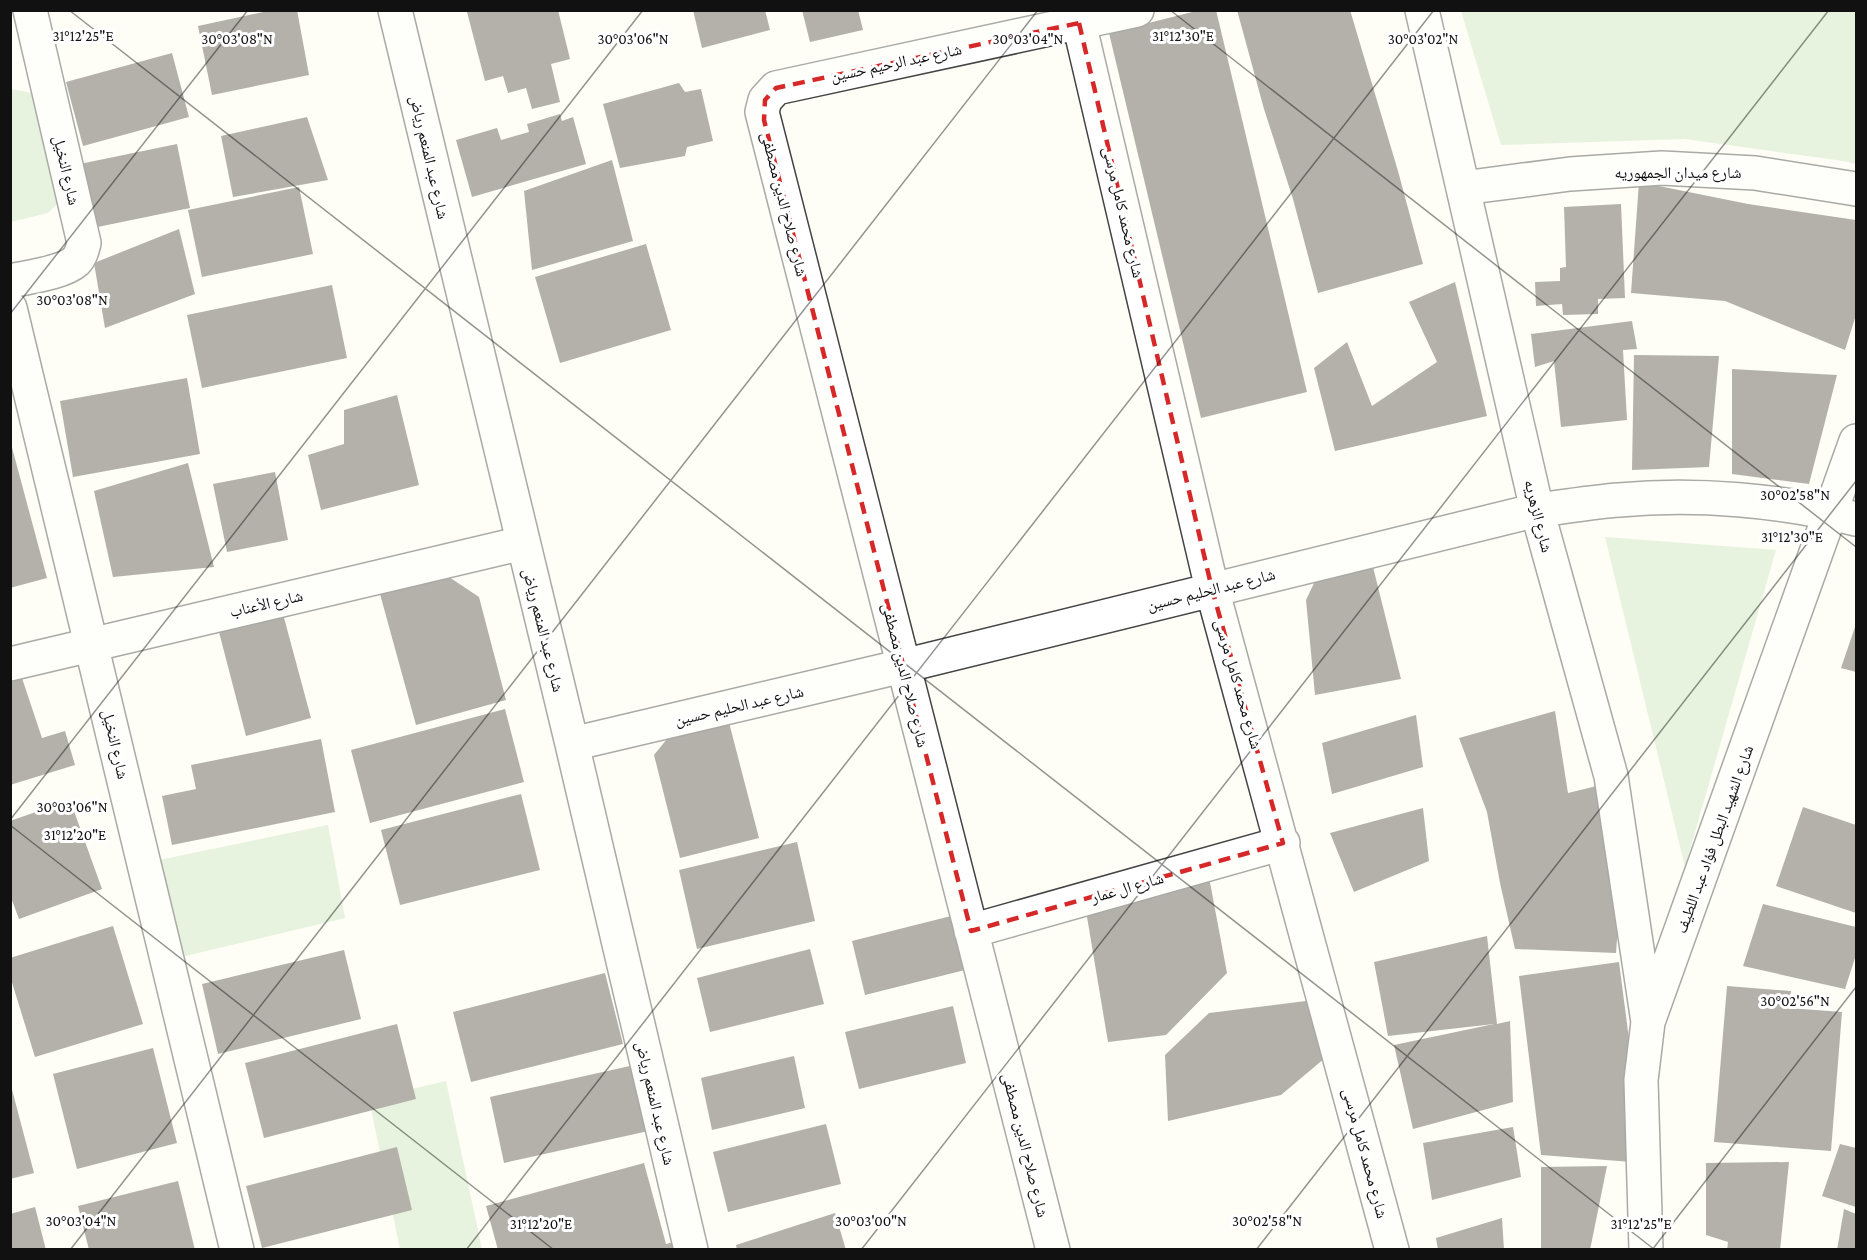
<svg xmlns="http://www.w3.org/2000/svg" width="1867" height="1260" font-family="'Crimson Pro','Noto Naskh Arabic',serif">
	<rect width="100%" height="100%" fill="#fefef6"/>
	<!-- green -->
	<path fill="#cce6c1" d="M1461 11H1856V164L1843 161 1685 139 1501 145Z
		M11 89 42 95 60 201 48 213 11 222Z
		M1605 537 1776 550 1685 867Z
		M328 825 345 918 181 957 159 860Z
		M446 1081 482 1249H400L369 1099Z"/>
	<!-- building -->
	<path fill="#59554e" d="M272 10H297L309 75 212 95 198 26Z
		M473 10H558L570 59 551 64 560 102 532 109 526 88 508 93 503 76 485 81 467 12Z
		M693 10H765L770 30 702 48Z
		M802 10H858L863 30 810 42Z
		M1200 10H1216L1307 392 1201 418 1109 33Z
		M1237 10H1350L1398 171 1423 264 1318 293 1293 199 1264 109Z
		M172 53 189 117 83 146 66 82Z
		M679 83 685 92 701 89 713 141 687 147 685 156 620 168 603 104Z
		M560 114 562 121 573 117 586 164 472 197 456 140 497 128 501 140 529 132 527 124Z
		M307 117 328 180 233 197 221 136Z
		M177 144 190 208 83 230 70 166Z
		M612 160 633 241 532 270 524 191Z
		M1639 182 1748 204 1856 220V315L1845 350 1725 301 1631 293Z
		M299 187 313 254 202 277 188 210Z
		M1621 204 1625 298 1598 299V314L1563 315 1562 304 1536 306 1535 282 1560 281V268L1566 267 1564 207Z
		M179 229 195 294 105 328 94 263Z
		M646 244 671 330 560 363 535 277Z
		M1455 282 1487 416 1335 451 1314 368 1347 342 1372 406 1437 362 1409 302Z
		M332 285 347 358 202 388 187 315Z
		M1632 321 1637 349 1623 350 1627 420 1561 427 1554 361 1535 367 1531 334Z
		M1634 355 1719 356 1709 467 1632 470Z
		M1732 369 1837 375 1809 484 1732 474Z
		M187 378 200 454 73 477 60 401Z
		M397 395 419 485 321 510 308 455 344 444V410Z
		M10 440 47 578 10 588Z
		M188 463 214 567 113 577 94 491Z
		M275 472 288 540 227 552 213 484Z
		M1372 563 1401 679 1315 695 1306 600 1317 577Z
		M446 575 479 597 506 700 416 725 380 594Z
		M283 614 311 718 246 736 219 632Z
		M1856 624V672L1841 668Z
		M18 666 42 738 65 731 75 765 10 785V668Z
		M505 709 524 782 370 823 351 750Z
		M726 711 759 838 680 858 654 755 680 723Z
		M1555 711 1568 793 1613 782 1621 883 1616 953 1515 949 1500 883 1487 812 1459 738Z
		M1416 715 1423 767 1332 794 1322 743Z
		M321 739 335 812 172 845 162 796 196 789 191 765Z
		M521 794 540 870 400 905 381 830Z
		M70 800 102 889 19 919 10 895V821Z
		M1803 807 1856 825V913L1776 886Z
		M1423 808 1429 861 1354 892 1330 833Z
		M797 842 815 921 697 949 679 870Z
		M1209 877 1227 973 1166 1035 1108 1042 1086 911Z
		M1763 904 1856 927V955L1845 989 1743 966Z
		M951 916 965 970 865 995 852 941Z
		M113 926 143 1024 35 1057 10 976V958Z
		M1487 936 1497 1024 1510 1021 1513 1102 1413 1129 1394 1045 1494 1024 1388 1036 1374 962Z
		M810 949 824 1004 710 1032 697 978Z
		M344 950 361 1019 218 1054 202 984Z
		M1619 962 1645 1163 1541 1155 1519 976Z
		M605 973 623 1044 471 1082 453 1012Z
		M1727 986 1791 991 1789 1008 1842 1012 1831 1151 1714 1142Z
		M1314 1000 1325 1058 1281 1095 1168 1121 1165 1055 1209 1013Z
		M953 1006 966 1063 859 1089 845 1032Z
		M397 1024 416 1099 264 1138 245 1063Z
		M153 1048 177 1143 77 1169 53 1074Z
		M794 1056 805 1108 712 1130 701 1078Z
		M639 1064 653 1130 504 1163 490 1097Z
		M10 1082 34 1173 10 1179Z
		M826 1124 841 1184 728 1212 713 1152Z
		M1513 1127 1521 1177 1432 1200 1423 1143Z
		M1840 1144 1856 1148V1207L1822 1196Z
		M397 1147 412 1210 262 1248 246 1186Z
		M1789 1162 1780 1250H1727L1728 1242 1706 1235V1163Z
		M644 1163 666 1244 685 1239 687 1250H498L486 1206Z
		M1607 1166 1590 1250H1541V1167Z
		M178 1181 195 1250H89L78 1206Z
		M35 1207 46 1250H10V1214Z
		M1844 1209 1856 1214V1250H1837Z
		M835 1213 846 1250H737L736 1245Z
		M1502 1218 1504 1250H1438L1436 1238Z"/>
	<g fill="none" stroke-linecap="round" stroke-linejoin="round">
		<defs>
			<path id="minor" d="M395 10 572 744 691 1250
				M1076 10 1212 589 1392 1250
				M1422 10 1537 510 1611 776 1648 1022
				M1463 188 1570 174 1662 168 1755 173 1856 189
				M10 281C28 277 63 273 76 261 81 256 82 250 84 243L30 10
				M10 308 237 1250
				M10 664 523 543
				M572 744 903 666 1537 510C1564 507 1591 502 1619 500 1695 493 1782 500 1856 519
				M971 931 1283 843
				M1053 1250 762 112 765 100 776 88 1137 10
				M1646 1250 1641 1080 1648 1022 1856 441"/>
		</defs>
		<!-- minor casing -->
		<use href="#minor" stroke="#444" stroke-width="36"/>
		<!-- minor -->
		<use href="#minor" stroke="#fff" stroke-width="33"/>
	</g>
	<!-- marked area -->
	<path d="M0 0H1867V1260H0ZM1079 23 1212 589 1283 843 971 931 764 120 765 100 776 88Z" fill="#fefef6" fill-opacity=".55" fill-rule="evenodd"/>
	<path fill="none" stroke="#d62828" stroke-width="4.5" stroke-dasharray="12 8" stroke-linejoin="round" d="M1079 23 1212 589 1283 843 971 931 764 120 765 100 776 88Z"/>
	<!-- ticks -->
	<path fill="none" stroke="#111" stroke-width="1.5" stroke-opacity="0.45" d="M69 10 1655 1250M1170 10 1856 547M10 314 248 10M10 820 643 10M10 825 554 1250M70 1250 1038 10M466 1250 1434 10M861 1250 1829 10M1256 1250 1856 481M1652 1250 1856 987"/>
	<g text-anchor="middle" stroke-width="6" stroke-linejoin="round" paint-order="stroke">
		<!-- street labels -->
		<g font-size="16" fill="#111" stroke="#fff">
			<text transform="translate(896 62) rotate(-12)" y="6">شارع عبد الرحيم حسين</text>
			<text transform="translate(430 157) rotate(77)" y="6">شارع عبد المنعم رياض</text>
			<text transform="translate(67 170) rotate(77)" y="6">شارع النخيل</text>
			<text x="1678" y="178">شارع ميدان الجمهوريه</text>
			<text transform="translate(785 204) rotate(76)" y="6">شارع صلاح الدين مصطفى</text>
			<text transform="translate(1124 212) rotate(77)" y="6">شارع محمد كامل مرسى</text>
			<text transform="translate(1539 516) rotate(76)" y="6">شارع الزهريه</text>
			<text transform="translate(1211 589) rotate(-14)" y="6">شارع عبد الحليم حسين</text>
			<text transform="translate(266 603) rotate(-13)" y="6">شارع الأعناب</text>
			<text transform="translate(544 630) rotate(76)" y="6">شارع عبد المنعم رياض</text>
			<text transform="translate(906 675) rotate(76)" y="6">شارع صلاح الدين مصطفى</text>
			<text transform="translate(1239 684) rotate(74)" y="6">شارع محمد كامل مرسى</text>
			<text transform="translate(739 705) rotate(-13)" y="6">شارع عبد الحليم حسين</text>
			<text transform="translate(116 744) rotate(77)" y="6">شارع النخيل</text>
			<text transform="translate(1714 839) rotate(-70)" y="6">شارع الشهيد البطل فؤاد عبد اللطيف</text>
			<text transform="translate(1127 887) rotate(-16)" y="6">شارع ال عمار</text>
			<text transform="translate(656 1103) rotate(77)" y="6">شارع عبد المنعم رياض</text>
			<text transform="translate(1026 1145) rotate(76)" y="6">شارع صلاح الدين مصطفى</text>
			<text transform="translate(1366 1153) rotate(75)" y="6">شارع محمد كامل مرسى</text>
		</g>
	</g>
	<g font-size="15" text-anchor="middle" fill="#111" stroke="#fff" stroke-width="6" stroke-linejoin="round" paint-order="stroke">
		<text x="1183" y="41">31°12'30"E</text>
		<text x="83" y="41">31°12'25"E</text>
		<text x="237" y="44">30°03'08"N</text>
		<text x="633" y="44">30°03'06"N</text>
		<text x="1028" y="44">30°03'04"N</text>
		<text x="1423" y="44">30°03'02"N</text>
		<text x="72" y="305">30°03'08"N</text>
		<text x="1795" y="500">30°02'58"N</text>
		<text x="1792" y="542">31°12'30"E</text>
		<text x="72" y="812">30°03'06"N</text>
		<text x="75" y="840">31°12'20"E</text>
		<text x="1795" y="1006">30°02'56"N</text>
		<text x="81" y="1226">30°03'04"N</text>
		<text x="871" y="1226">30°03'00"N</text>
		<text x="1267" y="1226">30°02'58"N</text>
		<text x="541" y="1229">31°12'20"E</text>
		<text x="1641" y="1229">31°12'25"E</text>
	</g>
	<!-- border -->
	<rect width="1867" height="1260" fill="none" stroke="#111111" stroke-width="24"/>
</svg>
